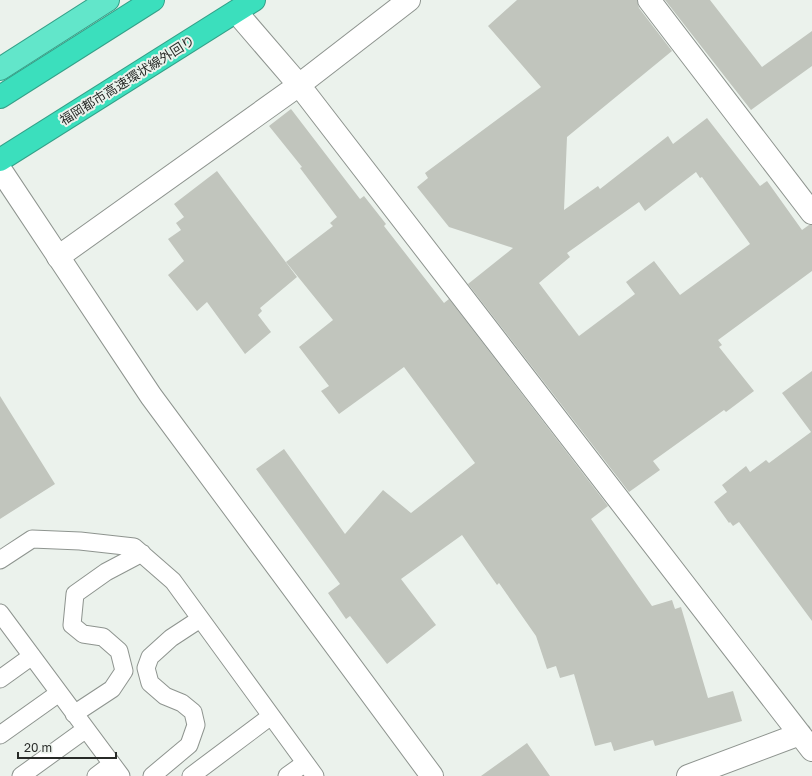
<svg xmlns="http://www.w3.org/2000/svg" width="812" height="776" font-family="'Golos Text','Noto Sans JP',sans-serif">
	<rect width="100%" height="100%" fill="#ebf2ec"/>
	<!-- building -->
	<path fill="#c1c5bd" fill-rule="evenodd" d="M517 0H637L639 8 672 51 567 137 564 210 598 186 600 189 668 136 673 144 707 118 760 186 767 181 802 230 809 225H812V271L718 340 722 345 719 347 754 391 726 412 724 410 653 461 660 470 629 492 468 284 513 248 449 227 417 187 428 178 425 173 541 87 488 26ZM696 172 700 178 702 177 750 244 680 295 654 261 626 282 635 294 579 336 539 283 570 257 567 253 639 202 645 211Z
		M665 0H710L762 67 812 31V66L751 110Z
		M291 109 360 199 364 196 386 224 384 226 444 303 449 299 608 506 591 519 652 606 672 600 675 609 681 607 708 698 733 691 742 721 655 746 653 740 614 751 611 742 595 746 574 674 560 678 556 666 547 669 536 636 499 583 497 585 462 535 401 579 436 625 387 664 350 616 346 619 328 593 340 584 256 469 284 449 345 534 383 490 411 513 475 463 404 367 339 414 321 391 329 386 299 347 333 320 286 262 333 226 330 223 337 217 300 168 302 167 269 126Z
		M217 171 297 277 260 308 262 311 258 315 271 332 245 354 207 302 197 311 168 275 184 261 168 239 181 230 176 223 184 217 174 204Z
		M812 371V621L739 522 733 526 730 522 729 523 714 502 727 492 722 485 746 466 750 472 766 460 769 463 811 432 782 393Z
		M0 396 55 484 0 519Z
		M527 743 550 776H481Z"/>
	<g fill="none" stroke-linecap="round" stroke-linejoin="round">
		<defs>
			<path id="service" d="M0 560 32 539 80 541 134 547 173 581 315 776
				M0 613 121 776
				M0 679 32 656
				M74 714 112 689 124 671 119 651 103 637 83 634 72 625 75 594 106 572 142 553
				M0 735 59 693
				M21 776 86 729
				M96 776 112 764
				M152 776 189 745 196 725 193 712 182 703 165 696 150 683 146 668 150 657 171 638 200 619
				M191 776 271 716
				M287 776 305 763"/>
			<path id="minor" d="M649 0 812 213
				M237 13 299 85 812 750
				M58 257 299 85 409 0
				M688 776 800 734"/>
			<path id="tertiary" d="M0 169 151 396 432 776"/>
			<path id="trunk" d="M0 69 108 0"/>
			<path id="motorway" d="M0 97 153 0
				M0 160 254 0"/>
		</defs>
		<!-- service casing -->
		<use href="#service" stroke="#8e948f" stroke-width="19"/>
		<!-- minor casing -->
		<use href="#minor" stroke="#8e948f" stroke-width="24"/>
		<!-- tertiary casing -->
		<use href="#tertiary" stroke="#8e948f" stroke-width="24"/>
		<!-- trunk casing -->
		<use href="#trunk" stroke="#34a088" stroke-width="24"/>
		<!-- motorway casing -->
		<use href="#motorway" stroke="#34a088" stroke-width="24"/>
		<!-- service -->
		<use href="#service" stroke="#fff" stroke-width="17"/>
		<!-- minor -->
		<use href="#minor" stroke="#fff" stroke-width="22"/>
		<!-- tertiary -->
		<use href="#tertiary" stroke="#fff" stroke-width="22"/>
		<!-- trunk -->
		<use href="#trunk" stroke="#62e6ca" stroke-width="22"/>
		<!-- motorway -->
		<use href="#motorway" stroke="#3bdfbd" stroke-width="22"/>
	</g>
	<g text-anchor="middle" stroke-width="4" stroke-linejoin="round" paint-order="stroke">
		<!-- street labels -->
		<g font-size="13" fill="#272a27" stroke="#ebf2ec">
			<text transform="translate(127 80) rotate(-32)" y="5">福岡都市高速環状線外回り</text>
		</g>
	</g>
	<!-- scale -->
	<path d="M18 752v6h98v-6" fill="none" stroke="#272a27" stroke-width="2"/>
	<text x="24" y="752" font-size="12" fill="#272a27" stroke="#ebf2ec" stroke-width="3" paint-order="stroke">20 m</text>
</svg>
